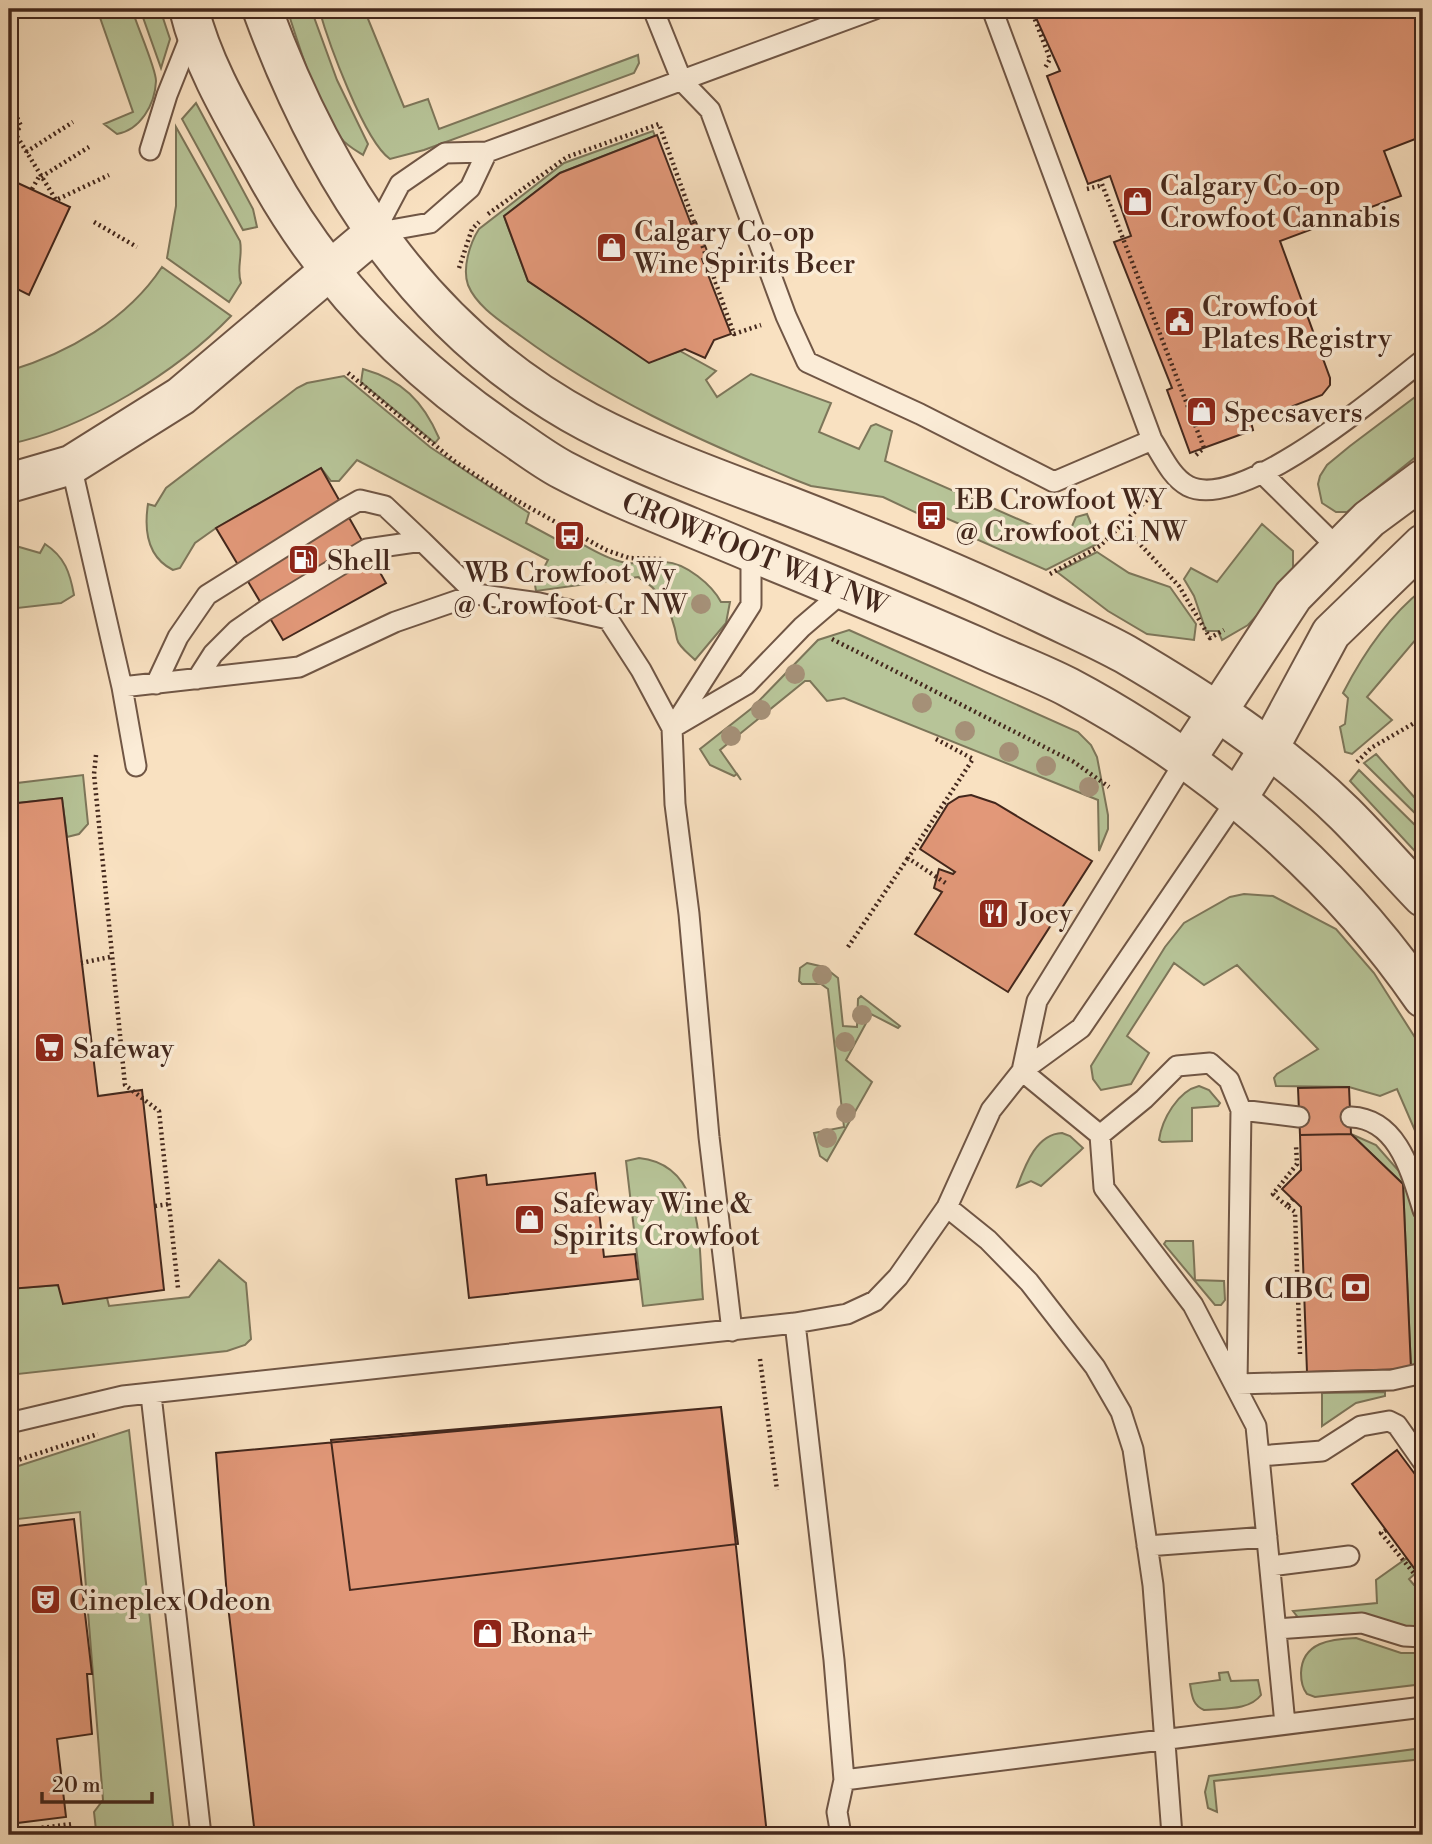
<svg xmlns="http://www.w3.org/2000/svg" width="1432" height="1844" font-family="'Libre Bodoni',serif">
	<rect width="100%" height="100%" fill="#f9e1c1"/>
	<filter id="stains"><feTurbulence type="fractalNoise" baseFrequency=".00286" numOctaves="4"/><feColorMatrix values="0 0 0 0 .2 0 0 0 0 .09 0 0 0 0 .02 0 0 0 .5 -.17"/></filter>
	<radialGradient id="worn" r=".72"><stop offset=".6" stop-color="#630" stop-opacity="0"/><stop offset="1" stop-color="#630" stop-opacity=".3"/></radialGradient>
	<!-- green -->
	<path fill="#b7c498" stroke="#7d765a" stroke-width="2" d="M97 9H132C136 24 156 68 156 81 155 105 140 130 117 134L104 124 133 112Z
		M140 9H160L170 39 161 68Z
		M287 9H311L337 80 368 144 363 155C355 150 346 145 341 138 316 105 300 48 287 9Z
		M319 9H364L404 107 428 99 439 129 638 55 639 63 634 73 424 150 390 159C364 141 328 41 319 9Z
		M196 103 253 209 257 227 243 230 182 119Z
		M176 127 240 241C243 256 236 269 241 283L229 302 167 258 176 206Z
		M653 131 655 136 560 173 504 216 528 281 649 362 680 351 716 371 706 380 717 397 751 374 831 403 819 432 859 449 871 426 876 424 892 431 885 461 1066 540 1076 517 1087 514 1099 543 1046 570 967 535 969 528 925 509 921 515 883 497 811 486 793 479C696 439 605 398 521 336 502 322 477 307 468 285 462 268 470 243 479 229L564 163Z
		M162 267 231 316C178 371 85 429 9 444V371C68 353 127 320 162 267Z
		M363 369C402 380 423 401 439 438L435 443 361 382Z
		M344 376 430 447 529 513 526 523 565 544 573 539C588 547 604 558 622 562 637 566 650 561 665 562 686 563 712 585 721 602H730L726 623 695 660C690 655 678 646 677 639 673 615 662 590 638 577L536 591 535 585 548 560 357 460 339 481H331L321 468 216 528 195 543 180 568 173 570C147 557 144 530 148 504L155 506 166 488 297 388 307 383Z
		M1423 391V451L1347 512H1336L1322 503 1318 484 1320 476 1327 465 1350 446Z
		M1262 524 1293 551V568L1260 612 1248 625 1222 640 1218 631H1206L1194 596 1184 579 1191 568 1217 582Z
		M9 544 40 553 45 544C65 557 70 573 74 595L61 603 9 609Z
		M1097 552 1129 573 1170 587 1196 624 1194 640 1147 634 1108 611 1057 572Z
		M1423 589V631L1367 697 1392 720 1352 754 1345 752 1340 727 1345 724 1348 698 1343 693C1363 654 1389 616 1423 589Z
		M849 630 1078 732 1091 745 1097 757 1108 815V829L1099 851 1098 800 844 698 827 701 810 681H805L720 750 741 780 737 774 734 776 710 765 700 749 752 708 818 640Z
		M1376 754 1423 807V821L1364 763Z
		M1359 770 1423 833V860L1350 781Z
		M83 775 88 824 79 834 67 837 62 798 9 804V784Z
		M1244 894 1273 896 1336 929 1374 973 1423 1050V1149L1397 1089 1380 1096 1349 1087 1276 1086 1274 1078 1277 1074 1318 1049 1237 965 1204 985 1174 963 1127 1036 1149 1053 1131 1084 1101 1090 1093 1079 1091 1066 1165 947 1184 923 1230 897Z
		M807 963 824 967 838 978 843 1026 857 1027 858 999 861 996 900 1026 898 1028 871 1014 846 1060 872 1082 827 1161 820 1156 814 1133 844 1127 828 989 821 984H802L799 981 800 968Z
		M1199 1086 1209 1090 1220 1103 1218 1106 1192 1108V1141L1162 1142 1159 1140C1162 1119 1178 1091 1199 1086Z
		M1062 1133 1070 1136 1083 1148 1080 1151 1041 1186 1031 1181 1017 1187C1025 1166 1036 1134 1062 1133Z
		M1351 1134 1376 1145 1412 1186 1423 1226V1368L1411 1369 1403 1184Z
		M639 1158C707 1165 698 1248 703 1299L643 1306 626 1161Z
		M1166 1241H1193L1195 1280 1224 1281 1225 1300 1221 1305H1215L1164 1244Z
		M219 1260 246 1283 251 1339 245 1345 227 1351 9 1375V1289L58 1285 107 1298 109 1306 189 1297Z
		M1385 1392V1396L1356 1403 1322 1426V1393Z
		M129 1430 174 1835H111L110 1828 96 1830 94 1812 103 1800 80 1512 9 1520V1469Z
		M1407 1558 1417 1572 1409 1579 1414 1585 1423 1586V1629L1414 1630 1363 1613 1300 1620 1293 1611 1377 1603 1376 1580Z
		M1356 1638 1401 1653H1423V1684L1315 1697 1307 1694C1302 1688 1301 1681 1301 1673 1302 1642 1331 1639 1356 1638Z
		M1228 1672 1231 1681 1258 1680 1261 1695C1249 1711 1223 1708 1204 1710 1192 1705 1192 1695 1190 1684L1220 1680 1219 1673Z
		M1423 1748V1759L1214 1781 1217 1812 1208 1808 1205 1792 1209 1776Z"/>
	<!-- building -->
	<path fill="#e29879" stroke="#43271c" stroke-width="2" d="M1032 9H1413L1423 38V136L1384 151 1401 196 1280 241 1330 378V385L1322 395 1251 422 1253 430 1190 453 1167 390 1172 388 1114 242 1131 236 1110 176 1088 184 1047 76 1060 71Z
		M657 135 691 224 696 222 709 256 702 259 731 334 714 340 705 358 685 349 649 363 528 281 504 216 560 173Z
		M9 179 70 207 29 295 9 285Z
		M321 468 386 583 283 640 216 528Z
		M971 795 995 803 1092 861 1008 992 915 934 942 892 934 888 939 869 953 874 955 872 920 849 948 804 959 797Z
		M62 798 98 1096 142 1090 164 1290 63 1304 58 1285 9 1289V804Z
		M1349 1087 1351 1134 1300 1135 1298 1088Z
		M1351 1134 1403 1184 1411 1369 1307 1372 1301 1207 1282 1189 1301 1170 1300 1135Z
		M595 1173 604 1257 635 1254 638 1279 469 1298 456 1179 486 1175 487 1185Z
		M721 1407 767 1835H255L227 1597 216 1453Z
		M721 1407 738 1544 350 1590 331 1440Z
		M1397 1450 1423 1485V1567L1417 1572 1352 1484Z
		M74 1519 92 1674H87L92 1734 57 1739 66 1817 9 1824V1527Z"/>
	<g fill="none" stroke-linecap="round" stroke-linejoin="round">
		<defs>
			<path id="service" d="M653 9 682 81 710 110 786 316 807 362 920 414 1054 482 1152 440C1162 455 1171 477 1188 486 1241 513 1381 393 1423 360
				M992 9 1152 440
				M150 150 167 95 193 30
				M374 233 400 184 445 153 487 152 875 9
				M374 233 430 223 470 188 487 152
				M71 465 122 687 136 766
				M1261 472 1339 549
				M197 679 213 654 237 630 266 610 367 549 422 541 476 594
				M156 684 178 637 207 595 344 509 360 500 385 506 422 541
				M122 687 299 667 395 622 476 594 539 603 608 619 641 670 672 728 675 804 689 914 709 1137 732 1331
				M675 724 751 605V552
				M672 728 747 684 802 627 844 591
				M1022 1071 1100 1135 1104 1188 1193 1305 1256 1426 1285 1724
				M1022 1071 1037 1001 1185 761
				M1241 1110 1299 1117
				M1351 1117C1398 1119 1411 1172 1423 1210
				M1100 1135 1144 1099 1177 1066 1210 1063 1229 1080 1241 1110 1237 1384 1392 1380 1423 1373
				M947 1207 988 1240 1029 1282 1095 1367 1121 1412 1133 1449 1153 1585 1172 1835
				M795 1323 834 1660 844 1780 837 1812 841 1835
				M151 1395 201 1835
				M9 1423 123 1396 795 1323 847 1314 875 1301 898 1277 947 1207 991 1110 1022 1071 1081 1028 1237 799
				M1259 1456 1322 1451 1361 1426 1389 1421 1397 1425 1423 1462
				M1147 1546 1267 1537
				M1270 1566 1349 1556
				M1276 1629 1362 1623 1404 1636 1423 1637
				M844 1780 1423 1707"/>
			<path id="minor" d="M1185 761 1293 596 1369 519 1423 479
				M1237 799 1269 748 1331 633 1423 544"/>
			<path id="tertiary" d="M189 9C203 67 236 120 265 172 323 278 408 366 508 434 526 446 544 460 563 470 624 502 688 525 751 552 827 583 903 614 978 647 1008 661 1039 672 1068 687 1206 760 1335 870 1423 998
				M262 9C325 181 422 333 588 422 651 455 718 479 784 504 872 538 958 573 1043 614 1070 627 1098 639 1125 654 1202 699 1281 751 1345 814 1372 841 1397 870 1423 897
				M9 483 71 465 181 396 374 233"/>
		</defs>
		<!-- service casing -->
		<use href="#service" stroke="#705645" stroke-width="23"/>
		<!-- minor casing -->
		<use href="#minor" stroke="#705645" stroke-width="42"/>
		<!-- tertiary casing -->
		<use href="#tertiary" stroke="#705645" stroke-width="42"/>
		<!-- path -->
		<path stroke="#43271c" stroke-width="4.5" stroke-dasharray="2 3.5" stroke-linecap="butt" d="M1031 9 1050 59 1045 68
			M15 113 21 126 15 133 56 200 109 175
			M26 152 73 122
			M41 177 89 147
			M1100 179 1204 448 1196 455
			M32 189 40 175
			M1087 189 1103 185
			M488 214 567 157 659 124 734 334 761 325
			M94 222 137 247
			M459 268 472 229 479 222
			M348 373 454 461 505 494 606 550 629 558 662 559
			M1122 525 1179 586 1210 638 1224 630
			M1050 574 1100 546 1153 494
			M832 639 1074 762 1109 787
			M936 739 973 759 908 858 947 884
			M96 755 94 774 125 1085 159 1111 178 1288
			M1357 762 1371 748 1423 718
			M848 947 908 858
			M81 963 110 957
			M1293 1199 1287 1206 1295 1212 1300 1354
			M155 1206 169 1204
			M1287 1206 1273 1194 1297 1164 1296 1145
			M760 1359 777 1490
			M9 1463 98 1434
			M1386 1530 1381 1533 1421 1582
			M9 1832 72 1824 70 1835"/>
		<!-- service -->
		<use href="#service" stroke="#fbecd7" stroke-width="19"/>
		<!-- minor -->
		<use href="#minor" stroke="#fbecd7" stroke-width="38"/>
		<!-- tertiary -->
		<use href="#tertiary" stroke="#fbecd7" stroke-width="38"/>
	</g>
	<!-- trees -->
	<g fill="#a59077">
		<circle cx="701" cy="604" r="10"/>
		<circle cx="795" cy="674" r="10"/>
		<circle cx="922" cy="703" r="10"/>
		<circle cx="761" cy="710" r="10"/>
		<circle cx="965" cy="731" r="10"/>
		<circle cx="731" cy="736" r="10"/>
		<circle cx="1009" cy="752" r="10"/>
		<circle cx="1046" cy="766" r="10"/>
		<circle cx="1089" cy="787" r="10"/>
		<circle cx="822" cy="975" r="10"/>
		<circle cx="862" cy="1015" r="10"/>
		<circle cx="845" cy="1042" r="10"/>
		<circle cx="846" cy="1113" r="10"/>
		<circle cx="827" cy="1138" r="10"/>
	</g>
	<!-- icons -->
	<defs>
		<symbol id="shop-square" viewBox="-11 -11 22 22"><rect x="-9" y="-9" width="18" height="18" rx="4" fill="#8f2418" stroke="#fbecd7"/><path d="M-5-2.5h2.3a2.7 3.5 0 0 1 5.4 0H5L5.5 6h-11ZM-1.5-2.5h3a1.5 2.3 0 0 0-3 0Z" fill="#fff"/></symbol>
		<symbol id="civic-square" viewBox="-11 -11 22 22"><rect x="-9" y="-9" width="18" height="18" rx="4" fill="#8f2418" stroke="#fbecd7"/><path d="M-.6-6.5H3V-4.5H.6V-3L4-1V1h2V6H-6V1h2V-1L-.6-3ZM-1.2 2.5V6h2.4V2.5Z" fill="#fff"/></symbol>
		<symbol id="bus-square" viewBox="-11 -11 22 22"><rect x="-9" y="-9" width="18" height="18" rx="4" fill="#8f2418" stroke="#fbecd7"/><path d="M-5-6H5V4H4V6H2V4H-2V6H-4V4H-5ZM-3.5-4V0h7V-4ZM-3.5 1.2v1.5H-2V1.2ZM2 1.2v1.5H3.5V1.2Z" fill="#fff"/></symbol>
		<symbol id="fuel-square" viewBox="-11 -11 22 22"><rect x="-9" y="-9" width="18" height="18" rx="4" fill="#8f2418" stroke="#fbecd7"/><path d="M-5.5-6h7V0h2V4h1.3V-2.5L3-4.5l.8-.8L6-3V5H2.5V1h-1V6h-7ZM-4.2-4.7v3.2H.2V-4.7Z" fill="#fff"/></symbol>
		<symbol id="restaurant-square" viewBox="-11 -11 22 22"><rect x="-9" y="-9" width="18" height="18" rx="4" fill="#8f2418" stroke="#fbecd7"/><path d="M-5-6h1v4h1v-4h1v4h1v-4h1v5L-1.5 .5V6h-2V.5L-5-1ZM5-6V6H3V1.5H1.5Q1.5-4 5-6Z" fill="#fff"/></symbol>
		<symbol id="supermarket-square" viewBox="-11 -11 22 22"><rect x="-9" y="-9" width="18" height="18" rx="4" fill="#8f2418" stroke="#fbecd7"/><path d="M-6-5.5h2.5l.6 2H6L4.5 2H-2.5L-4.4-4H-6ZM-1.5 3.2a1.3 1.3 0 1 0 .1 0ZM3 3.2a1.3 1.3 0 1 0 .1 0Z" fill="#fff"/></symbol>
		<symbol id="bank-square" viewBox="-11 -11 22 22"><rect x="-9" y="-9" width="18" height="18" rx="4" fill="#8f2418" stroke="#fbecd7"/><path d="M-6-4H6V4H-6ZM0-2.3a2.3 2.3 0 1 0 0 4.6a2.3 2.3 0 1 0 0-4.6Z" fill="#fff"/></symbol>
		<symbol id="theatre-square" viewBox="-11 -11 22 22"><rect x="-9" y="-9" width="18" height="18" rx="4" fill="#8f2418" stroke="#fbecd7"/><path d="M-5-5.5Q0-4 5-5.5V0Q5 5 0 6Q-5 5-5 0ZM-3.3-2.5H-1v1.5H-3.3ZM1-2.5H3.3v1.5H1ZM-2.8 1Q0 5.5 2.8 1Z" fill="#fff"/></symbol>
	</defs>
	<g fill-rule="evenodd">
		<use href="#shop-square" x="1120" y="184" width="35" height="35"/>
		<use href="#shop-square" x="594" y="230" width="35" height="35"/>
		<use href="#civic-square" x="1162" y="304" width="35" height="35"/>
		<use href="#shop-square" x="1184" y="394" width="35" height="35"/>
		<use href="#bus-square" x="914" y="498" width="35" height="35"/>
		<use href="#bus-square" x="552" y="518" width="35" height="35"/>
		<use href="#fuel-square" x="286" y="542" width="35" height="35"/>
		<use href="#restaurant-square" x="976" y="896" width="35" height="35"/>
		<use href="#supermarket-square" x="32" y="1030" width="35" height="35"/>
		<use href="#shop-square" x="512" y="1202" width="35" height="35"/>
		<use href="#bank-square" x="1338" y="1270" width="35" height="35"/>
		<use href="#theatre-square" x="28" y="1582" width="35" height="35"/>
		<use href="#shop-square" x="470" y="1616" width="35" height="35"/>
	</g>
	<g text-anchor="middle" stroke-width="7" stroke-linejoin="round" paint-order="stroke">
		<!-- poi labels -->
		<g font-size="28" fill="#43271c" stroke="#fbecd7" text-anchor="start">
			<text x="1160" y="195">Calgary Co-op<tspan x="1160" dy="32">Crowfoot Cannabis</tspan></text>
			<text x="634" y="241">Calgary Co-op<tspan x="634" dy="32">Wine Spirits Beer</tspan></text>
			<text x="1202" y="316">Crowfoot<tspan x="1202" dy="32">Plates Registry</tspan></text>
			<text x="1224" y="422">Specsavers</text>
			<text x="955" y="509">EB Crowfoot WY<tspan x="955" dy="32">@ Crowfoot Ci NW</tspan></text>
			<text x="327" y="570">Shell</text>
			<text x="570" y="582" text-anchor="middle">WB Crowfoot Wy<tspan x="570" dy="32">@ Crowfoot Cr NW</tspan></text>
			<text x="1017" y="923">Joey</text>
			<text x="73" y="1058">Safeway</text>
			<text x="553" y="1213">Safeway Wine &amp;<tspan x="553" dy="32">Spirits Crowfoot</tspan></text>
			<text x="1333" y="1298" text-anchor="end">CIBC</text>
			<text x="69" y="1610">Cineplex Odeon</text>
			<text x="511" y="1643">Rona+</text>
		</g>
		<!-- street labels -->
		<g font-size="28" fill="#43271c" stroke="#fbecd7">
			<text transform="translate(755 553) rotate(22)" y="10">CROWFOOT WAY NW</text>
		</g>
	</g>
	<!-- margin -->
	<rect width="1432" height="1844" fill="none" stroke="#f9e1c1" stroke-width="35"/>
	<rect x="10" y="10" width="1411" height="1823" fill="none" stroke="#43271c" stroke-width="3.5"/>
	<rect x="18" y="18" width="1397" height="1809" fill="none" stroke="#43271c" stroke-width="2"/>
	<!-- scale -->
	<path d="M42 1792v10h110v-10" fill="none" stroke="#43271c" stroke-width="3.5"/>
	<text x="52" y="1792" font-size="21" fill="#43271c" stroke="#fbecd7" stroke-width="5" paint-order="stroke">20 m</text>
	<rect width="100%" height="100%" filter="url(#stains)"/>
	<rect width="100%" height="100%" fill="url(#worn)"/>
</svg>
